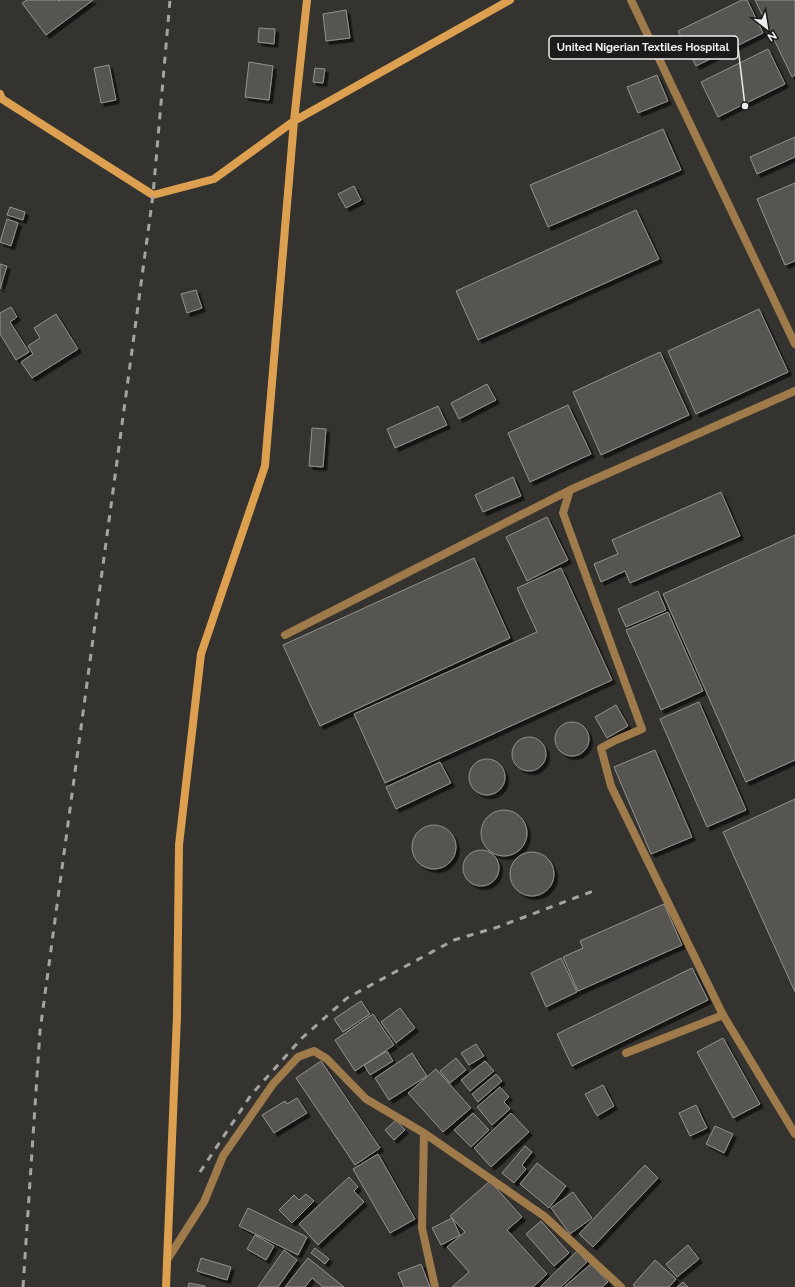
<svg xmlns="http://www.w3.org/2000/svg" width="795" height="1287" font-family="Raleway,sans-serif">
	<defs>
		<filter id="shadow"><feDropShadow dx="3.5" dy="3.5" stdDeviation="0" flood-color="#0009"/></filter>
	</defs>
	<rect width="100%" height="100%" fill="#353330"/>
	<!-- building -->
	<path fill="#575451" stroke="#95928e" filter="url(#shadow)" d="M27 0H58L59 1 60 0H93L46 35 22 3Z
		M742 0H747L763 33 696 66 678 31Z
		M755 0H795V75L792 77Z
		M346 10 350 38 326 41 323 14Z
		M259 28 275 29 274 44 258 42Z
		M768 49 785 84 718 117 701 82Z
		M249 62 273 66 269 100 245 97Z
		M109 65 116 100 101 103 94 68Z
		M315 68 325 69 323 83 313 82Z
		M657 75 668 101 638 113 627 87Z
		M663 129 681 170 548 227 530 185Z
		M795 137V157L757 174 750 157Z
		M795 183V261L785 265 757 199Z
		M354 186 361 200 346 208 338 194Z
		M10 207 25 212 23 220 7 215Z
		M636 210 659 259 478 340 456 291Z
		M7 219 18 223 11 246 0 242Z
		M0 264 7 266 0 289Z
		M196 290 202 308 187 313 181 294Z
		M11 307 17 317 10 322 29 352 16 360 0 334V313Z
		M759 309 788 372 696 414 668 351Z
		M56 314 78 349 32 378 21 362 33 354 28 346 40 338 34 328Z
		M660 352 689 415 601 455 573 392Z
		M487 384 496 400 459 419 451 403Z
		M568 405 591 454 530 482 508 433Z
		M438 406 447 425 395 448 387 429Z
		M312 428 326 429 323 467 309 466Z
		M513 477 521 496 483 512 475 495Z
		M721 492 740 536 630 583 625 571 601 582 594 564 618 554 612 540Z
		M547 517 568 560 527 581 506 537Z
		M795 535V760L746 782 663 594Z
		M474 558 510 638 320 726 283 645Z
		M561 568 612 680 385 783 354 714 537 632 517 588Z
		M658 591 666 610 626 627 618 609Z
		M668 612 703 691 661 710 626 630Z
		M699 702 746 810 707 827 660 719Z
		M616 705 628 726 607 738 595 717Z
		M555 739a17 17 0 1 1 34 0a17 17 0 1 1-34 0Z
		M512 754a17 17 0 1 1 34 0a17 17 0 1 1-34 0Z
		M655 750 692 837 651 854 614 767Z
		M469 777a18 18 0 1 1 36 0a18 18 0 1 1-36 0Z
		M440 762 451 783 396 809 386 787Z
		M795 799V992L723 832Z
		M481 833a23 23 0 1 1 46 0a23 23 0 1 1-46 0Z
		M412 847a22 22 0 1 1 44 0a22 22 0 1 1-44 0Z
		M463 868a18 18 0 1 1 36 0a18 18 0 1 1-36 0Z
		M510 874a22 22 0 1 1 44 0a22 22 0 1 1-44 0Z
		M664 904 682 945 578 991 563 957 583 948 580 941Z
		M561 958 577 992 546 1007 531 973Z
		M692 968 708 1000 572 1066 557 1034Z
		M361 1001 370 1014 343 1032 334 1019Z
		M400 1008 415 1028 396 1043 381 1022Z
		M373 1014 394 1045 355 1071 335 1040Z
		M723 1038 760 1104 733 1118 697 1052Z
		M476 1044 484 1056 469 1065 461 1053Z
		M387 1051 393 1061 370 1075 364 1065Z
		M412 1053 427 1076 389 1100 375 1078Z
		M456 1058 466 1070 450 1083 440 1071Z
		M321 1061 380 1148 355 1165 296 1078Z
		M485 1061 494 1071 470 1091 461 1080Z
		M436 1069 471 1108 443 1132 408 1093Z
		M496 1074 502 1081 478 1102 472 1094Z
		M603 1085 614 1106 597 1116 585 1094Z
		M500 1087 509 1097 504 1102 510 1109 492 1125 477 1107Z
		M297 1098 307 1113 274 1133 262 1115 285 1101 287 1104Z
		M696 1105 707 1128 690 1136 679 1113Z
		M473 1113 489 1130 471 1147 454 1130Z
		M511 1113 529 1132 491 1167 474 1148Z
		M396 1120 405 1130 394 1140 385 1130Z
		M715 1126 733 1134 724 1153 706 1144Z
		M525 1146 532 1152 522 1165 526 1169 514 1183 502 1173Z
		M378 1154 415 1219 390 1233 353 1169Z
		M537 1163 566 1186 549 1208 520 1184Z
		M645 1165 658 1178 593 1247 579 1234Z
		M349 1177 358 1187 354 1191 364 1202 318 1245 299 1224Z
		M490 1181 522 1217 507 1230 547 1274 533 1287H452L469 1272 447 1247 465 1232 450 1216Z
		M573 1192 592 1218 570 1234 551 1208Z
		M306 1194 314 1201 292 1223 279 1210 294 1195 299 1200Z
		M248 1208 307 1237 298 1255 239 1226Z
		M452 1218 460 1235 441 1245 432 1228Z
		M541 1221 569 1253 554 1266 526 1234Z
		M255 1235 274 1246 266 1260 247 1249Z
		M688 1245 699 1259 677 1277 666 1264Z
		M315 1248 329 1259 325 1264 311 1253Z
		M284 1250 297 1260 278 1287H258Z
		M577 1251 587 1262 561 1287H540Z
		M201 1258 231 1267 227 1280 197 1271Z
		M308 1258 344 1287H323L312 1278 305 1287H285Z
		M655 1260 676 1279 669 1287H635L633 1285Z
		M421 1264 430 1287H404L398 1273Z
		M591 1264 608 1282 602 1287H564Z
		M683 1282 688 1287H677Z
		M189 1283 205 1286V1287H188Z"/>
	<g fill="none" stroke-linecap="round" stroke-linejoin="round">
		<!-- lane -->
		<path stroke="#9f7a4a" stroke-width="8" d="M570 490 563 513 642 729 616 740 601 748 611 786 723 1015 795 1134
			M285 635 570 490 795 391"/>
		<!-- street -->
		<path stroke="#9f7a4a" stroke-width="8" d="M631 0 795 344
			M626 1053 723 1015
			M424 1133 422 1228 435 1287
			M167 1260 204 1202 223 1156 273 1084 298 1057 314 1051 327 1059 366 1099 424 1133 544 1216 621 1287"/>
		<!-- secondary -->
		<path stroke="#dca050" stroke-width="8" d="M0 94 2 99 153 195 214 179 294 121 510 0
			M166 1287 177 1016 179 845 201 654 265 466 294 121 307 0"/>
		<!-- rail -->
		<path stroke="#a6a4a2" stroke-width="3" stroke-dasharray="7 7" stroke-linecap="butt" d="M200 1172 251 1095 302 1038 347 998 454 940 498 927 596 890
			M23 1287 40 1031 153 195 170 0"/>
	</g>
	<!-- callouts -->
	<path fill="none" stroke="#eeedeb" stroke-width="1.5" d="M745 106L738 47"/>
	<circle fill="#eeedeb" stroke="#1c1b19" stroke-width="1.5" cx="745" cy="106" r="4"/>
	<rect fill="#1c1b19" stroke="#eeedeb" stroke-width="1.5" x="549" y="36" width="189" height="23" rx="4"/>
	<g font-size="11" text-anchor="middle" font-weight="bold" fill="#eeedeb">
		<text x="643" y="51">United Nigerian Textiles Hospital</text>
	</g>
	<!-- north arrow -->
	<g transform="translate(767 28) rotate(149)" stroke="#1c1b19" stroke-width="3" paint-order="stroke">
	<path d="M0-3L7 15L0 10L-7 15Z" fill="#eeedeb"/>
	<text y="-6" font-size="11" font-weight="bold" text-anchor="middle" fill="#eeedeb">N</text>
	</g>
</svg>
